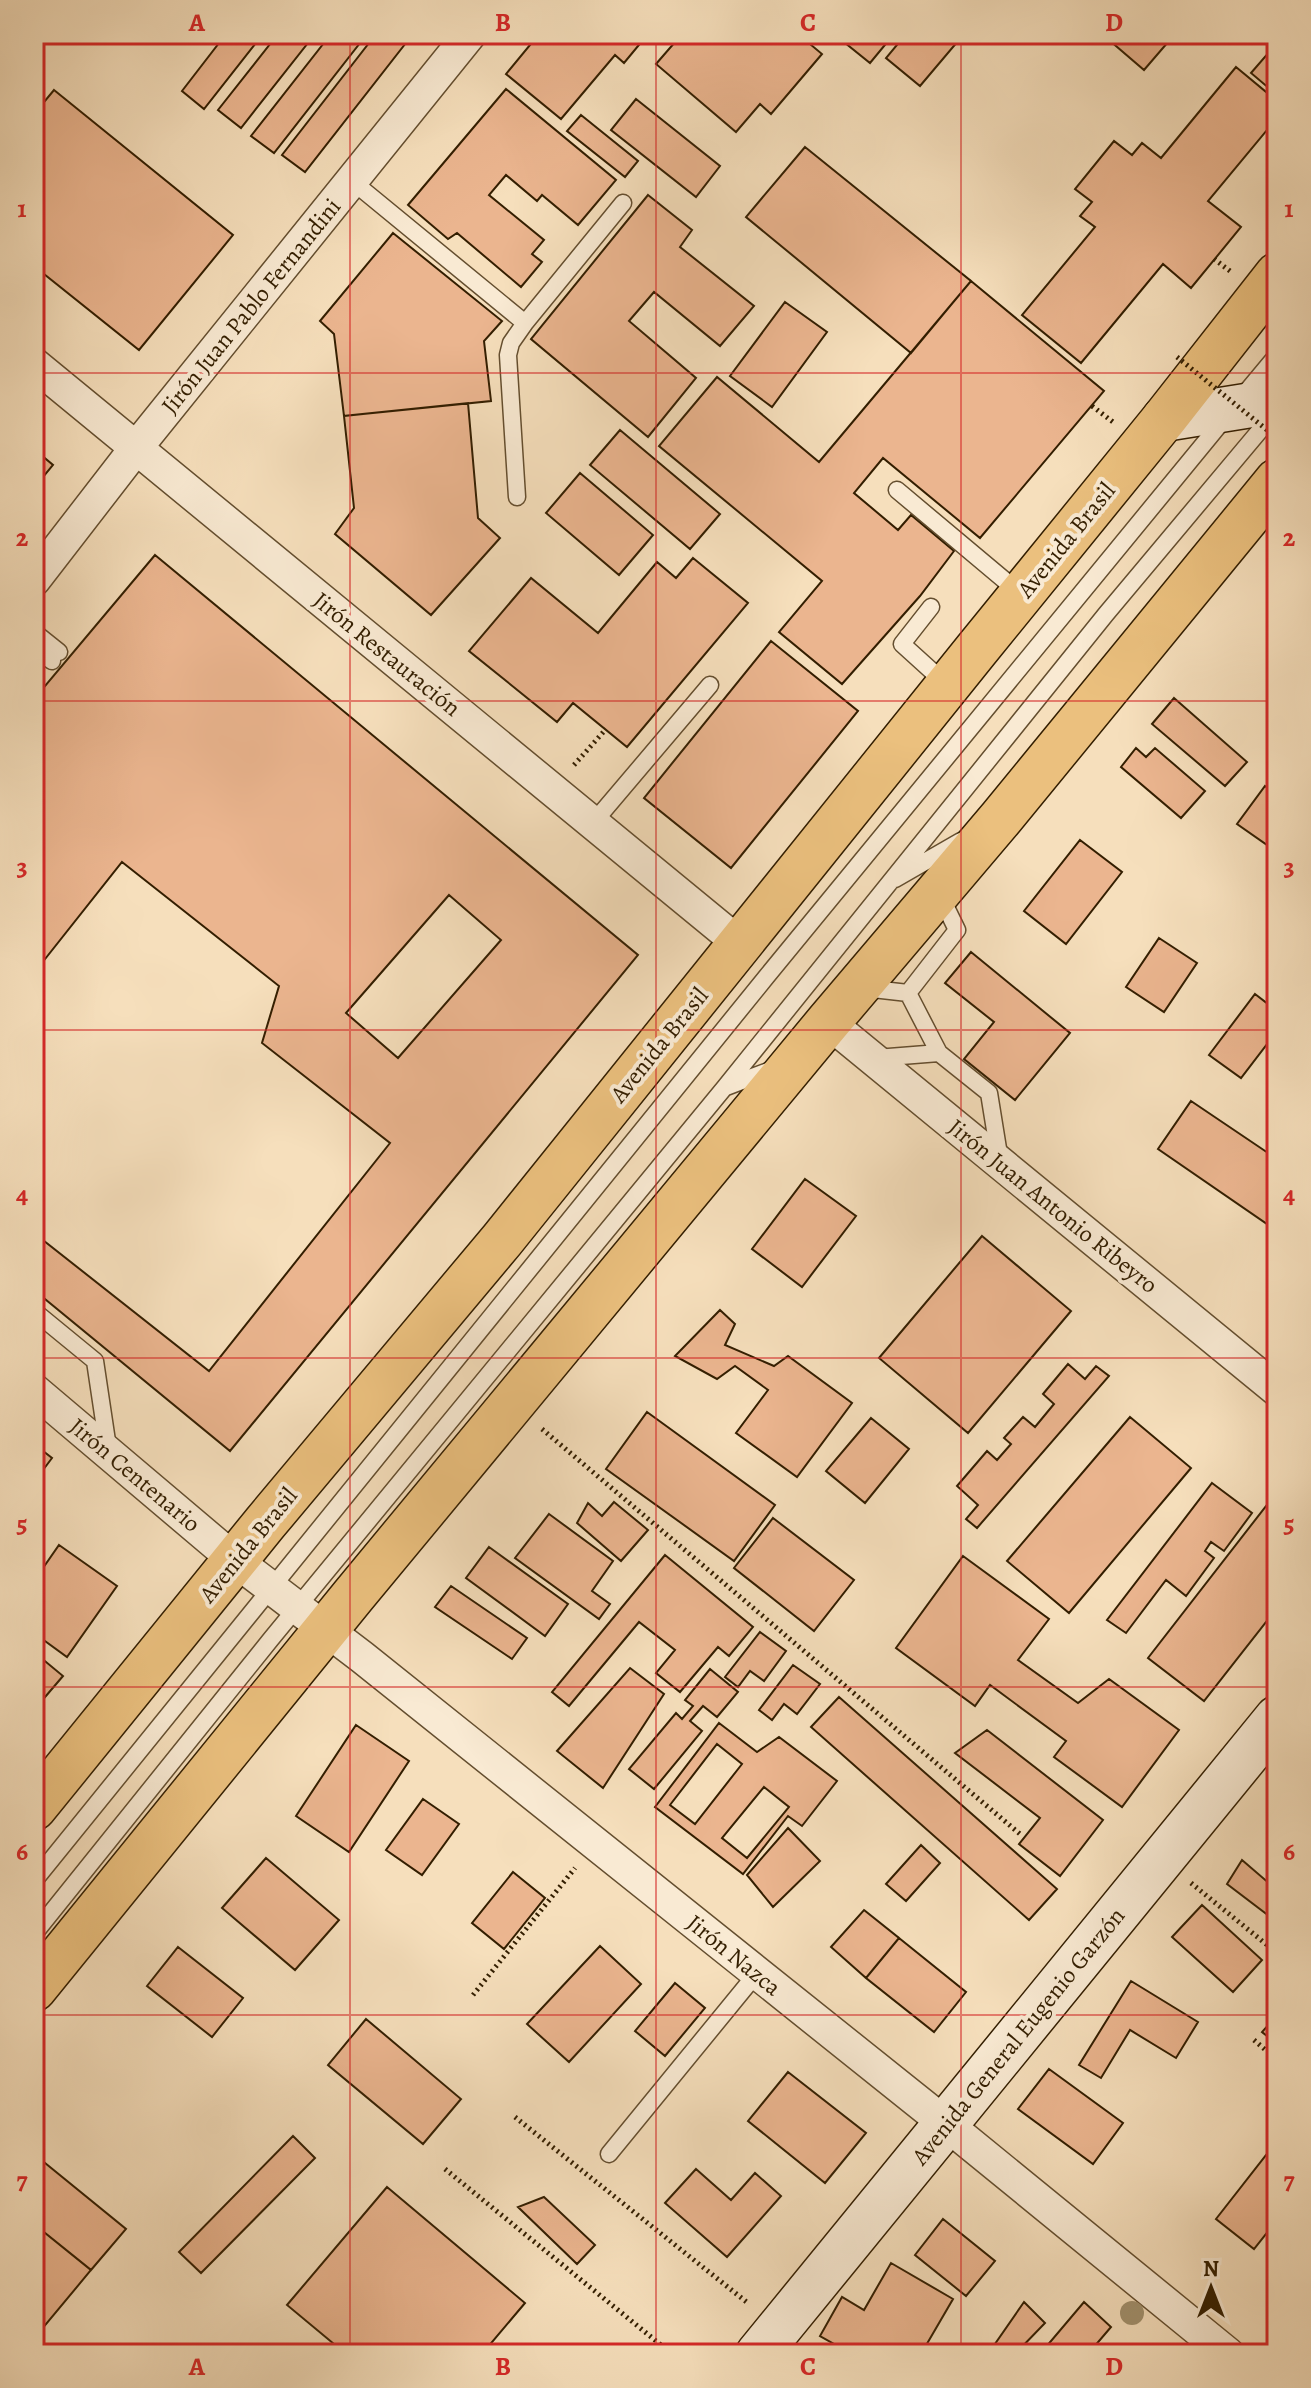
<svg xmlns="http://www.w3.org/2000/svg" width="1311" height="2388" font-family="Alegreya,serif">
	<rect width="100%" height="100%" fill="#f6dfbc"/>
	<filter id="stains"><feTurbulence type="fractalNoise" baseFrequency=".0025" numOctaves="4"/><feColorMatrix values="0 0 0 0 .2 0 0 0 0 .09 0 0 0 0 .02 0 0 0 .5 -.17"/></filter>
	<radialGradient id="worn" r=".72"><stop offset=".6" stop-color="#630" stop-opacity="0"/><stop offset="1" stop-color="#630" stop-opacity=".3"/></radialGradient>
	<!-- building -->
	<path fill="#ebb58f" stroke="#331e00" stroke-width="2" fill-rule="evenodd" d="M34 34H50L34 52Z
		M226 34H263L204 109 182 91Z
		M278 34H315L241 128 218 110Z
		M331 34H367L274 153 251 136Z
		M376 34H402L409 39 305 172 282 155Z
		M539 34H648L624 63 615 55 561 119 506 74Z
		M682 34H798L822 54 771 114 760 104 736 132 656 64Z
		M834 34H894L870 63Z
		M906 34H964L920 86 886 58Z
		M1102 34H1175L1144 70Z
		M1277 43V95L1251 73Z
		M1236 67 1277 101V118L1208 201 1241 227 1191 288 1163 264 1081 363 1022 315 1095 227 1080 216 1092 202 1075 189 1114 141 1132 155 1142 143 1161 158Z
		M506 89 616 180 578 225 542 195 537 201 506 175 489 195 544 240 532 254 542 262 521 287 457 233 448 239 408 205Z
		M54 90 233 235 139 350 34 266V114Z
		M636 99 720 166 696 197 611 130Z
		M581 115 638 161 625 177 567 131Z
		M805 147 971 281 911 353 746 217Z
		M648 195 692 230 680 247 754 306 720 346 654 292 629 321 696 378 648 437 531 339Z
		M393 233 502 321 484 341 491 401 344 416 334 334 320 321Z
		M971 281 1104 391 980 538 883 458 854 493 898 530 911 515 954 551 920 596 842 684 779 632 822 581 659 446 717 377 819 462Z
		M785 302 827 332 772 407 730 376Z
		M468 403 478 518 500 538 431 615 335 534 354 508 344 416Z
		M620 430 720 514 690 549 590 465Z
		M34 449 53 465 34 488Z
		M580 473 653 535 619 575 546 513Z
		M155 555 638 955 230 1451 34 1290V699ZM449 895 501 940 398 1058 346 1013Z
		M693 558 748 603 627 747 573 703 557 722 469 651 531 578 598 633 657 562 676 578Z
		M771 641 858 711 731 868 644 798Z
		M1174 698 1247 762 1225 786 1152 724Z
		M1136 748 1146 757 1155 748 1205 791 1181 818 1121 767Z
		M1265 786 1277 795V852L1237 824Z
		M1080 840 1122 872 1066 944 1024 911Z
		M122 862 279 986 262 1043 390 1143 209 1371 34 1233V973Z
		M1159 938 1197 963 1164 1012 1126 987Z
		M971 952 1070 1033 1015 1100 964 1059 994 1022 945 983Z
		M1255 994 1277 1011V1031L1241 1078 1209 1055Z
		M1191 1101 1277 1159V1231L1158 1149Z
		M805 1179 856 1216 802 1287 752 1249Z
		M982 1236 1071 1311 968 1433 879 1358Z
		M720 1310 735 1324 725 1345 774 1366 788 1356 852 1403 797 1477 736 1433 768 1390 735 1366 717 1379 675 1356Z
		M1068 1364 1085 1379 1096 1366 1109 1376 977 1528 966 1519 978 1505 957 1486 987 1451 997 1460 1011 1444 1004 1438 1023 1417 1035 1427 1054 1404 1043 1394Z
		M647 1412 775 1505 734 1561 606 1469Z
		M1130 1417 1191 1468 1069 1613 1007 1561Z
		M871 1418 909 1449 865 1503 826 1471Z
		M34 1444 52 1458 34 1482Z
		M1212 1483 1252 1513 1224 1551 1211 1542 1205 1551 1214 1558 1186 1596 1166 1580 1126 1633 1107 1620Z
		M1273 1497 1277 1500V1608L1204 1701 1148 1658Z
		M614 1502 648 1530 621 1561 577 1523 588 1503 602 1516Z
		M549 1514 613 1561 592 1591 610 1604 599 1619 515 1558Z
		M773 1518 854 1580 814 1631 734 1568Z
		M59 1545 117 1586 67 1657 34 1633V1581Z
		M489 1547 568 1604 545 1636 466 1578Z
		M665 1555 753 1627 729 1656 718 1647 680 1692 656 1673 675 1650 639 1622 569 1706 552 1692Z
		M963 1556 1049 1619 1018 1660 1078 1703 1109 1679 1179 1730 1122 1807 1054 1757 1066 1741 990 1685 975 1706 896 1648Z
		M451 1586 527 1638 512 1659 435 1607Z
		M760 1632 786 1651 764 1681 750 1671 738 1687 725 1677Z
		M34 1652 63 1676 34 1710Z
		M793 1665 820 1684 797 1714 784 1704 772 1720 759 1710Z
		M630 1668 664 1694 603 1788 557 1751Z
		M710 1669 738 1692 717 1717 703 1706 690 1721 702 1731 654 1789 629 1769 676 1713 682 1719 693 1706 685 1700Z
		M839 1697 1057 1889 1029 1920 811 1727Z
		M719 1723 757 1752 779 1737 837 1781 802 1826 788 1816 743 1874 655 1807Z
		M356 1725 409 1761 349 1852 296 1816Z
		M987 1730 1103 1820 1060 1876 1019 1844 1040 1818 955 1753Z
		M717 1744 742 1764 695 1824 670 1805Z
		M764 1787 789 1807 747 1858 722 1838Z
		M423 1799 459 1824 422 1875 386 1850Z
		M788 1828 820 1861 773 1907 747 1875Z
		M921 1845 940 1863 906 1901 886 1884Z
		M266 1858 339 1920 295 1970 222 1908Z
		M1242 1860 1277 1890V1922L1227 1884Z
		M513 1872 545 1898 504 1949 472 1923Z
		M1202 1905 1262 1960 1233 1992 1172 1937Z
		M864 1910 899 1938 866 1978 831 1947Z
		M899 1938 966 1992 934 2032 866 1978Z
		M600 1946 641 1984 569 2062 527 2024Z
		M178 1947 243 1998 212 2037 147 1986Z
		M1131 1981 1198 2022 1176 2058 1130 2030 1101 2078 1079 2065Z
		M675 1983 705 2008 665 2056 635 2031Z
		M1277 2015V2044L1262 2032Z
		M366 2019 461 2099 423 2144 328 2065Z
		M1049 2069 1123 2123 1093 2164 1018 2109Z
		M788 2072 866 2133 825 2183 748 2121Z
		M293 2136 315 2158 201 2273 179 2252Z
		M1277 2141V2220L1254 2249 1216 2219Z
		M34 2154 126 2229 91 2270 34 2224Z
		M696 2169 731 2200 755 2173 781 2196 727 2257 665 2203Z
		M387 2187 525 2303 482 2354H346L287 2305Z
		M544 2197 595 2245 577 2264 518 2207Z
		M943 2219 995 2261 966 2296 915 2255Z
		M34 2224 91 2270 37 2335 34 2333Z
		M891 2263 953 2299 921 2354H852L820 2336 842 2297 864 2310Z
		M1024 2302 1045 2323 1015 2354H988Z
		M1084 2302 1111 2327 1088 2354H1040Z"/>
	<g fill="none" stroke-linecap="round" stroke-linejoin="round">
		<defs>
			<path id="service" d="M352 181 525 323 511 343 508 355 517 497
				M525 323 623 203
				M1242 397 1277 355
				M897 490 1021 594
				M931 607 902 644 945 683
				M34 632 59 652
				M34 648 52 661
				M593 823 710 685
				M895 879 961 841
				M864 988 908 993 957 930 941 897
				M908 993 939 1053
				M876 1058 939 1053 989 1093 1000 1161
				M726 1087 776 1068
				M34 1311 95 1361 108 1448
				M34 1881 767 976 1225 418
				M34 1934 271 1639 725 1087 1106 614 1277 410
				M609 2154 757 1973"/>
			<path id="minor" d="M34 364 740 944
				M34 580 136 448 470 34
				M828 1022 1277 1390
				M34 1390 236 1561 362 1657 946 2124 1228 2354"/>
			<path id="secondary" d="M1164 419 1277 401
				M758 2354 1277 1718"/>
			<path id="primary" d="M34 1808 265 1523 502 1240 977 649 1164 419 1277 275
				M34 1989 353 1596 828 1022 1001 818 1277 481"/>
		</defs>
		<!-- service casing -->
		<use href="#service" stroke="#644e2f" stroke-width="19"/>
		<!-- minor casing -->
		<use href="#minor" stroke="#644e2f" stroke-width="35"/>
		<!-- secondary casing -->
		<use href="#secondary" stroke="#331e00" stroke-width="47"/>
		<!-- primary casing -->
		<use href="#primary" stroke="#331e00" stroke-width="47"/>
		<!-- path -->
		<path stroke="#331e00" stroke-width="5" stroke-dasharray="2 4" stroke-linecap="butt" d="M1214 259 1230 271
			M1092 406 1113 422
			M574 765 606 729
			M542 1429 1020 1834
			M1191 1883 1277 1953
			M473 1995 575 1868
			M1254 2040 1277 2060
			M515 2117 749 2304
			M445 2169 672 2354
			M1263 2354 1277 2337"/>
		<!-- service -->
		<use href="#service" stroke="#f9ead3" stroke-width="16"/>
		<!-- minor -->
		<use href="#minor" stroke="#f9ead3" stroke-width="32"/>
		<!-- secondary -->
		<use href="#secondary" stroke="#f9ead3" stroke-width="44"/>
		<!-- primary -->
		<use href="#primary" stroke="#ebc07e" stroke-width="44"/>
		<!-- path-bridge -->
		<path stroke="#331e00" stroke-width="5" stroke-dasharray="2 4" stroke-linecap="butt" d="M1177 357 1277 438"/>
	</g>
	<!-- trees -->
	<circle fill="#a1906d" cx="1132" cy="2313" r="12"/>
	<!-- grid -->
	<path fill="none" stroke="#d62828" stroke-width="2" stroke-opacity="0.55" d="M350 34V2354M656 34V2354M961 34V2354M34 373H1277M34 701H1277M34 1030H1277M34 1358H1277M34 1687H1277M34 2015H1277"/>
	<g text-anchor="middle" stroke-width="8" stroke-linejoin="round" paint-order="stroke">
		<!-- street labels -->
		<g font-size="24" fill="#331e00" stroke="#f9ead3">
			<text transform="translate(251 306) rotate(-51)" y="8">Jirón Juan Pablo Fernandini</text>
			<text transform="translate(1066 540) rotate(-51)" y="8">Avenida Brasil</text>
			<text transform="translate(387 654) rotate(39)" y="8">Jirón Restauración</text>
			<text transform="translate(659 1045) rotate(-51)" y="8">Avenida Brasil</text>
			<text transform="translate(1053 1206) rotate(39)" y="8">Jirón Juan Antonio Ribeyro</text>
			<text transform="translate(135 1475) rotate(40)" y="8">Jirón Centenario</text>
			<text transform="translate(248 1545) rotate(-51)" y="8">Avenida Brasil</text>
			<text transform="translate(734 1955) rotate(39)" y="8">Jirón Nazca</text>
			<text transform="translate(1018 2036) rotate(-51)" y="8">Avenida General Eugenio Garzón</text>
		</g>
	</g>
	<!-- margin -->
	<rect width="1311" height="2388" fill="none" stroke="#f6dfbc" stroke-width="88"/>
	<!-- north arrow -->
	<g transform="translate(1211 2288)" stroke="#f9ead3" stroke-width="6" paint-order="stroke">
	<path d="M0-6L14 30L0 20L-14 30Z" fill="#331e00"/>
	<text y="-12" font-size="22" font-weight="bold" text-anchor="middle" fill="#331e00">N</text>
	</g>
	<rect x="44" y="44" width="1223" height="2300" fill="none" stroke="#d62828" stroke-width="3"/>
	<g font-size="26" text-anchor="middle" font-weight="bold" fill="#d62828">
		<text x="197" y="31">A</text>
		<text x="503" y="31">B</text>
		<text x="808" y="31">C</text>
		<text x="1114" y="31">D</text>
		<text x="22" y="217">1</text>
		<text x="1289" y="217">1</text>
		<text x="22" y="546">2</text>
		<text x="1289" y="546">2</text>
		<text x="22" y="875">3</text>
		<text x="1289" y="875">3</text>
		<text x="22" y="1203">4</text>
		<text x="1289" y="1203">4</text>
		<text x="22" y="1532">5</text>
		<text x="1289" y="1532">5</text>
		<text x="22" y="1860">6</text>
		<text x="1289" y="1860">6</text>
		<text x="22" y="2189">7</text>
		<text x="1289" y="2189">7</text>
		<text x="197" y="2375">A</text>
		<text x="503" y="2375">B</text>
		<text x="808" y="2375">C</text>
		<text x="1114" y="2375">D</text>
	</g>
	<rect width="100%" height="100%" filter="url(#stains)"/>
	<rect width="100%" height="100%" fill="url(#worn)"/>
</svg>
